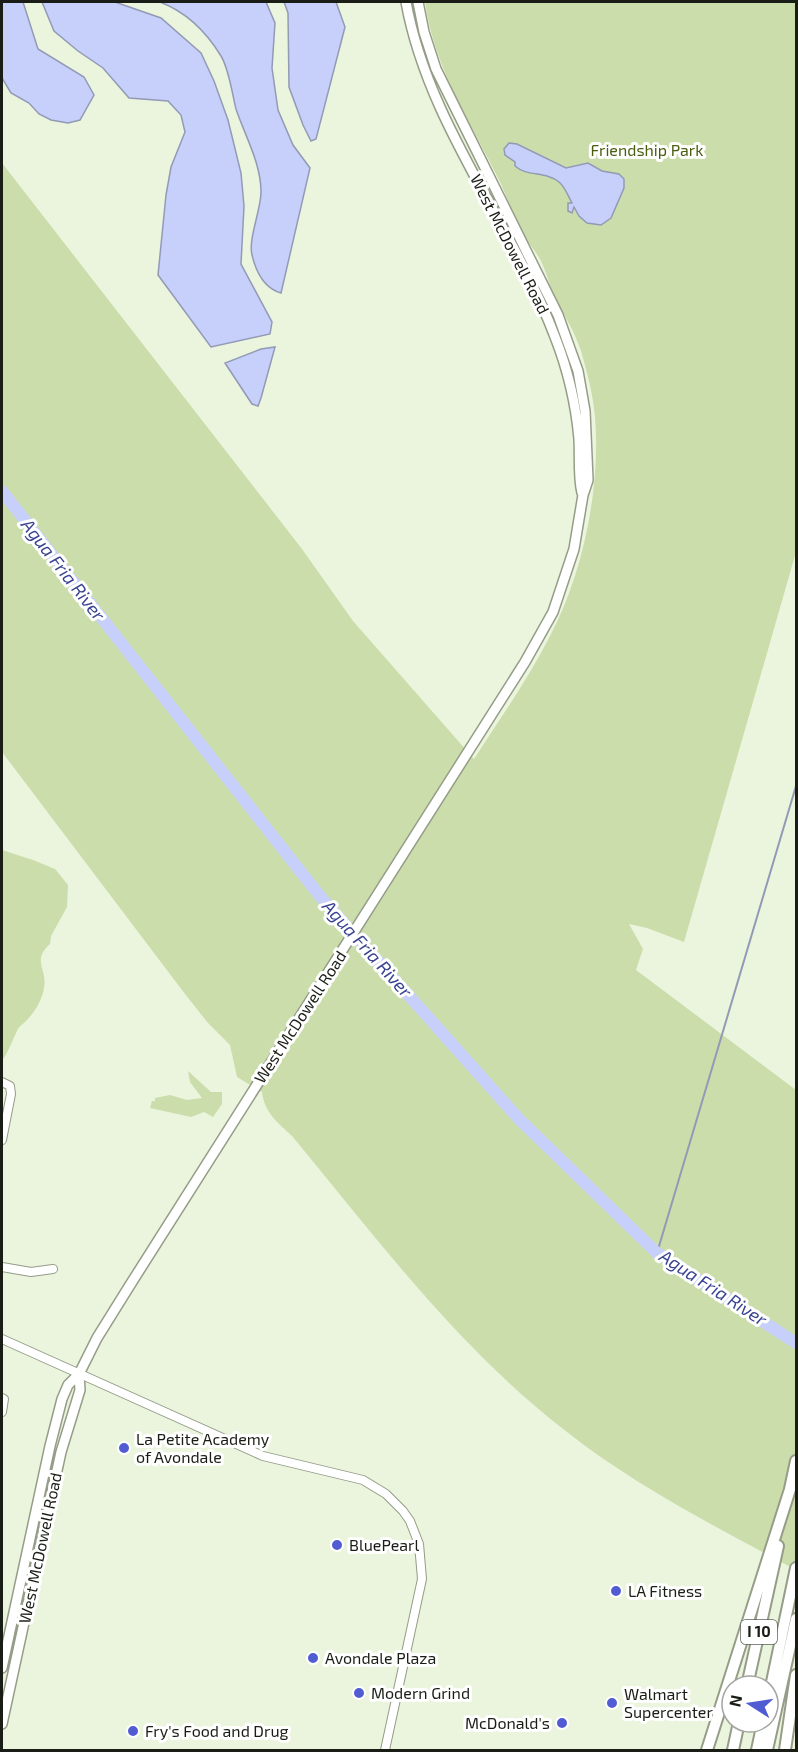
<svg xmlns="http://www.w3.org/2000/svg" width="798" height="1752" font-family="'Exo 2',sans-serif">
	<rect width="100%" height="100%" fill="#ebf4dd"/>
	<!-- green -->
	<path fill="#ccddac" d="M425 2H796V552L684 942 647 928 629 924 643 949 636 970 796 1090V1570C718 1528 637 1487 567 1432 458 1348 379 1241 292 1136 278 1123 264 1112 262 1092L237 1077 230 1045 208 1023 185 994 2 752V163L302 549 353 621 474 759C500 719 528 679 550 636 583 574 601 487 595 417 593 394 587 372 581 351 575 333 566 318 557 302 551 291 549 280 544 268 539 255 533 249 525 238 514 223 509 201 501 184 472 124 434 69 425 2Z
		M2 850 33 860 55 869 68 885 67 907 51 936 50 944C31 961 48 969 44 988 42 1000 35 1012 26 1021 23 1024 19 1026 17 1031 11 1043 10 1049 2 1061Z
		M188 1071 211 1092H222V1104L213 1117 204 1112 191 1117 150 1108 152 1101H155V1098L170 1095 187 1100 202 1098 190 1082Z"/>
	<!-- water -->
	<path fill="#c6d0fa" stroke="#929ab5" stroke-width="1.5" d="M2 2H23L38 49 84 77 94 95 80 120 68 123 51 120 39 114 29 103 11 93 2 78Z
		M42 2H115L161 18 201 53 214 81 228 120 241 173 244 206 241 264 272 322 270 334 211 347 158 275 166 195 171 167 185 132 181 115 168 101 129 98 103 68 78 51 54 31Z
		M160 2H266L275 23 272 68 278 110 293 145 310 168 281 293C264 288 256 272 252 255 248 239 261 210 261 192 261 163 245 136 236 109 232 93 229 69 221 56 207 33 186 12 160 2Z
		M284 2H336L345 27 316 139 311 141 303 125 289 87 288 13Z
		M509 143 517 144 566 168 588 163 602 171 619 174 624 179V188L611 218 601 225 587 223 579 216 574 207 572 213 568 211V203H572C568 196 565 187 559 182 546 171 527 177 515 166V162L505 155 504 149Z
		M275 347 261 398 258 406 252 404 225 363 261 349Z"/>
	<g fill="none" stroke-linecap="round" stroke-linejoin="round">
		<!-- stream -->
		<path stroke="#929ab5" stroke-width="2" d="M657 1253 796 786"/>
		<!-- river -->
		<path stroke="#c6d0fa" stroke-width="12" d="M2 491 319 895 519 1119 657 1253 796 1343"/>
		<defs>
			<path id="minor" d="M2 1082 10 1086 11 1094 2 1140
				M2 1267 31 1272 53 1269
				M2 1339 263 1456 363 1480 386 1494 403 1511 410 1521 419 1544 422 1579 385 1750
				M2 1398 4 1399 2 1412"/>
			<path id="major" d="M406 2C428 124 512 223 555 337 568 370 576 405 579 439 580 458 578 476 582 493
				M2 1668 50 1446 62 1399 68 1385 79 1374 97 1338 130 1285 525 662 553 612 574 549 583 495 588 480 585 411 578 371 558 315 436 69 424 32 418 2
				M2 1724 61 1452 80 1390 79 1374"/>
			<path id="highway" d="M790 1489 796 1461
				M747 1686 778 1546
				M768 1701 796 1568
				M707 1750 792 1483
				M733 1750 739 1722
				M757 1750 763 1722
				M767 1750 796 1619
				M785 1750 796 1675"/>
		</defs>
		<!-- minor casing -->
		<use href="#minor" stroke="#959d88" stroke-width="10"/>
		<!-- major casing -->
		<use href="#major" stroke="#959d88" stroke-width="12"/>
		<!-- highway casing -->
		<use href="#highway" stroke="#959d88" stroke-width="14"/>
		<!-- minor -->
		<use href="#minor" stroke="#fff" stroke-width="8"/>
		<!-- major -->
		<use href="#major" stroke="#fff" stroke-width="9"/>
		<!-- highway -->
		<use href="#highway" stroke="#fff" stroke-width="10"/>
	</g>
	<!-- markers -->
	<g fill="#515cd3" stroke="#fff" stroke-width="2">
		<circle cx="124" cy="1448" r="6"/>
		<circle cx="337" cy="1545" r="6"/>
		<circle cx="616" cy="1591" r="6"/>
		<circle cx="313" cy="1658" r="6"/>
		<circle cx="359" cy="1693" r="6"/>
		<circle cx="612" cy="1703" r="6"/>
		<circle cx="562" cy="1723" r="6"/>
		<circle cx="133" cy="1731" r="6"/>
	</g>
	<g text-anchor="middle" stroke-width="6" stroke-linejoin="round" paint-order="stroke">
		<!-- shield labels -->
		<rect fill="#fff" stroke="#5f615b" stroke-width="1.5" x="741" y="1620" width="36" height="24" rx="4.5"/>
		<g font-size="15" font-weight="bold" fill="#1a1d15">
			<text x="759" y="1637">I 10</text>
		</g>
		<!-- park labels -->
		<g font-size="16" fill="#4a5e10" stroke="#fff">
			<text x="647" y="156">Friendship Park</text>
		</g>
		<!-- street labels -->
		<g font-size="16" fill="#1a1d15" stroke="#fff">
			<text transform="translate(510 244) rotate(63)" y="6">West McDowell Road</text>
			<text transform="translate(300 1017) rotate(-57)" y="6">West McDowell Road</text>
			<text transform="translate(40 1548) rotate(-78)" y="6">West McDowell Road</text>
		</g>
		<!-- poi labels -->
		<g font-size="16" fill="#1a1d15" stroke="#fff" text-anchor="start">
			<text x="136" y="1445">La Petite Academy<tspan x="136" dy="18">of Avondale</tspan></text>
			<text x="349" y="1551">BluePearl</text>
			<text x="628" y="1597">LA Fitness</text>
			<text x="325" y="1664">Avondale Plaza</text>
			<text x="371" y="1699">Modern Grind</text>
			<text x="624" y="1700">Walmart<tspan x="624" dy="18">Supercenter</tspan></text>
			<text x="550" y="1729" text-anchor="end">McDonald's</text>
			<text x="145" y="1737">Fry's Food and Drug</text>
		</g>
		<!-- water labels -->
		<g font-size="18" font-style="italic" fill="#394391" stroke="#fff">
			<text transform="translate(63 570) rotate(52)" y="6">Agua Fria River</text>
			<text transform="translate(367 949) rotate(48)" y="6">Agua Fria River</text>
			<text transform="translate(713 1288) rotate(33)" y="6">Agua Fria River</text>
		</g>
	</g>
	<!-- border -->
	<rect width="798" height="1752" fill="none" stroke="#1a1d15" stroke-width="6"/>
	<!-- north arrow -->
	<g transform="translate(750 1704) rotate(282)"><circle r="28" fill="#ffffff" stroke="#a3a5a1" stroke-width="1.5"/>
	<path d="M0-4.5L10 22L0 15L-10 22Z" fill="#515cd3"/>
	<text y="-9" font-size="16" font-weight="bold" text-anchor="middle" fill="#1a1d15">N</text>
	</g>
</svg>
